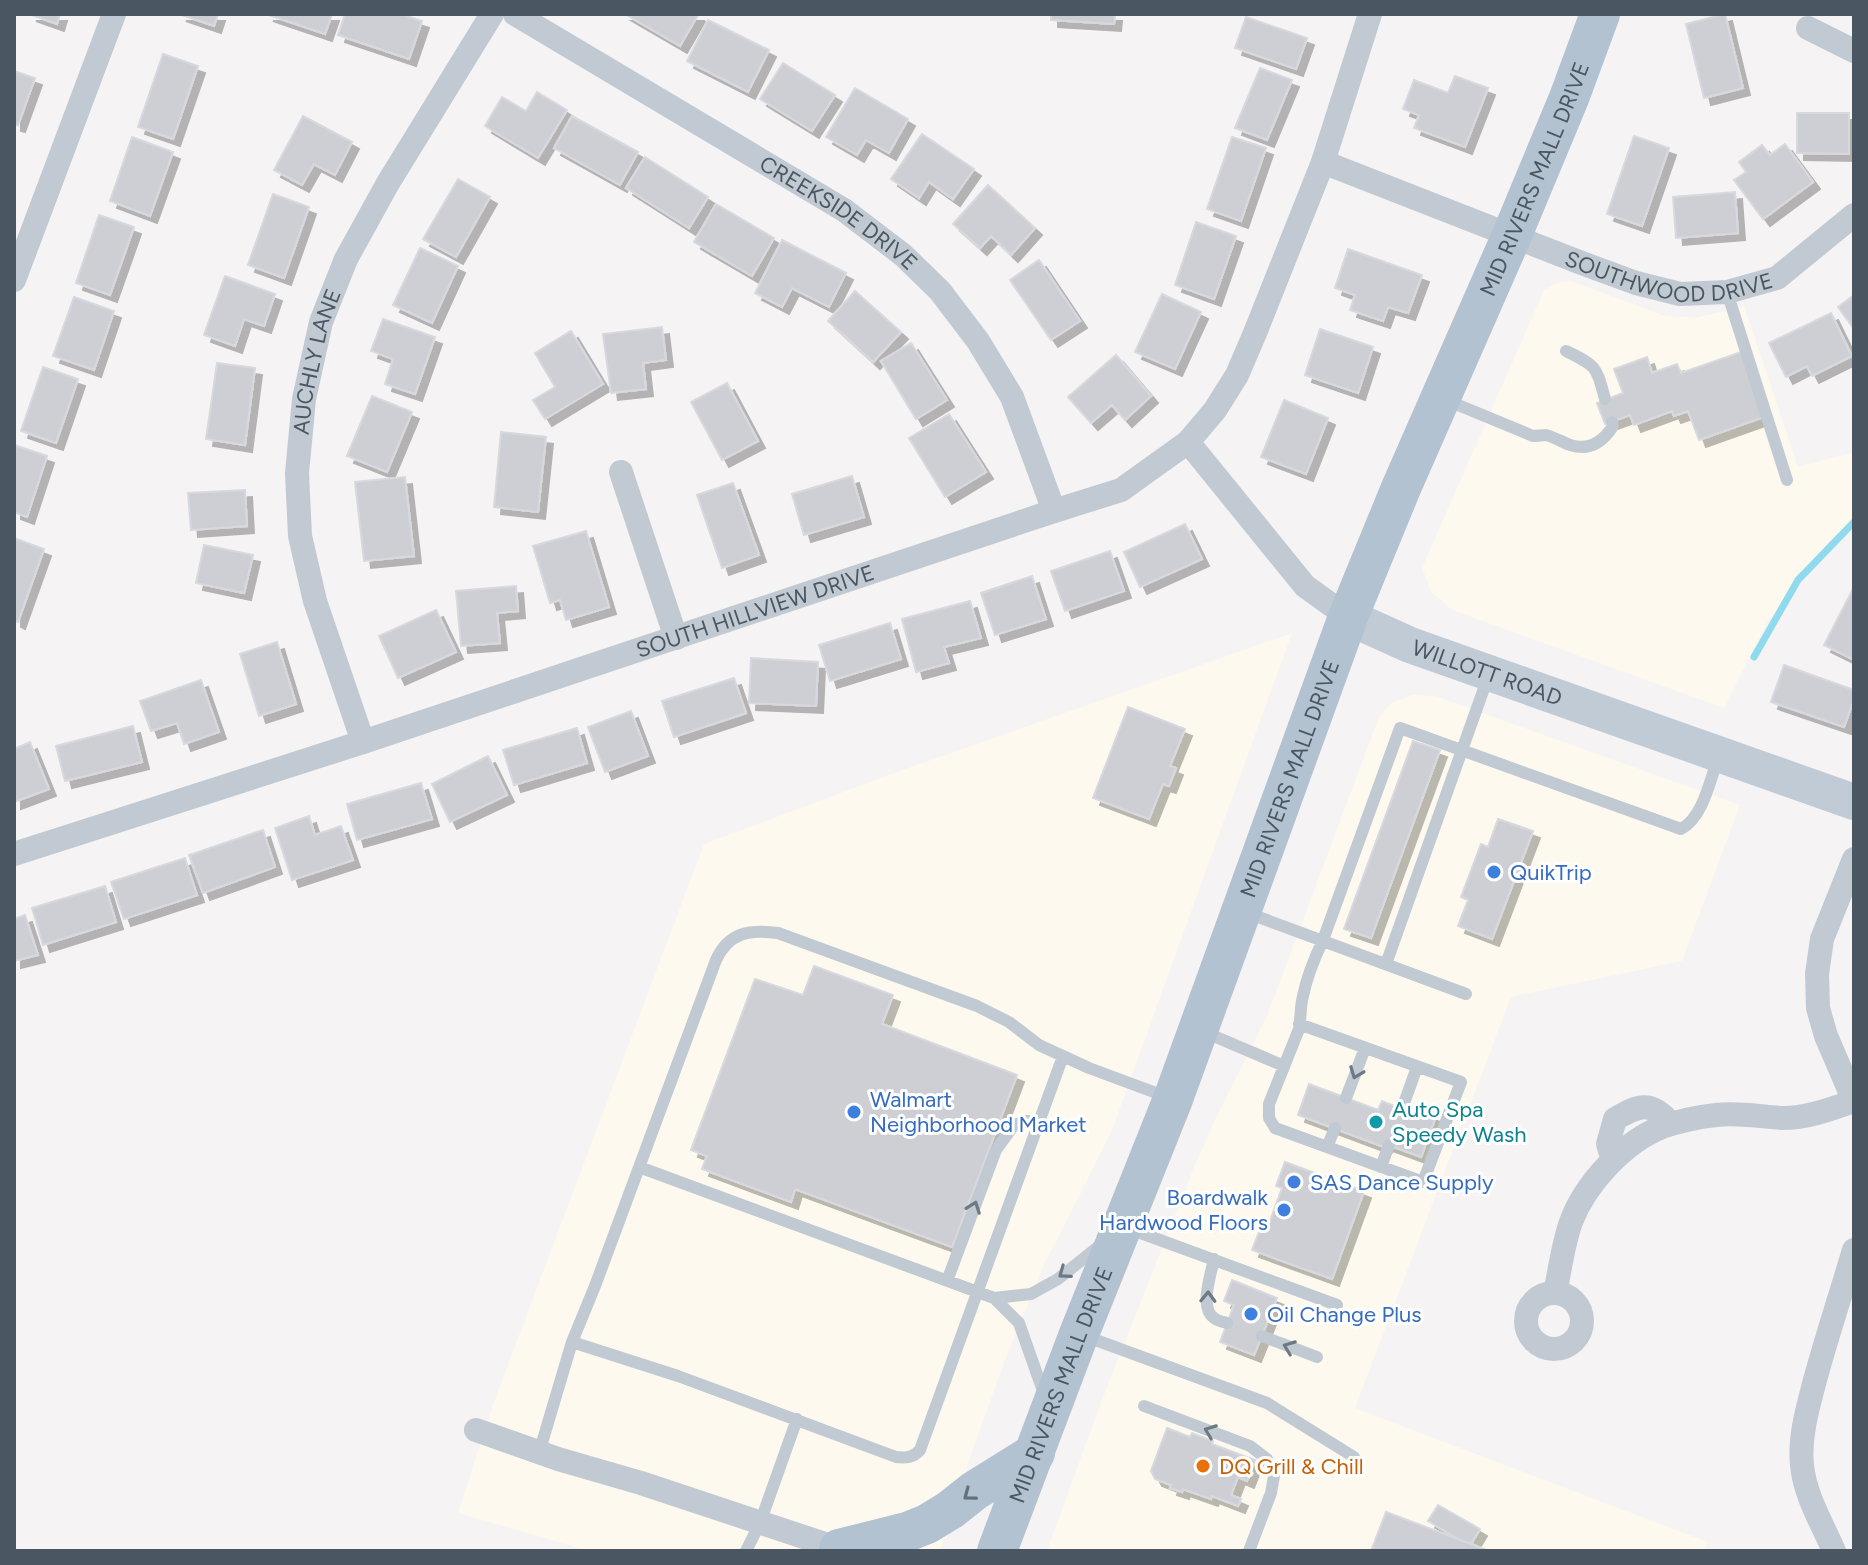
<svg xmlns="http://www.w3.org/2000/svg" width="1868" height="1565" font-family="Figtree,sans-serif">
	<defs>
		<filter id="shadow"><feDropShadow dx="7" dy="7" stdDeviation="0" flood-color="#0004"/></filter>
	</defs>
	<rect width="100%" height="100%" fill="#f5f3f3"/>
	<!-- commercial -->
	<path fill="#fdf9ef" d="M1571 281 1662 315 1695 318 1744 306 1798 467 1854 452V524L1829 544 1769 619 1724 708 1452 610 1432 593 1422 568 1544 290 1557 283Z
		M1292 633 1112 1130 1080 1195 1044 1264 1005 1360 970 1457 940 1551H589L458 1513 494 1402 704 844 894 773Z
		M1412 695 1435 696 1740 805 1682 961 1511 997 1355 1408 1708 1542 1705 1551H1047L1100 1405 1194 1167 1216 1118 1267 1016 1379 717 1392 703Z"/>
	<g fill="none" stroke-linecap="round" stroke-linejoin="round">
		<!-- stream -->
		<path stroke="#90daee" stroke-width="7" d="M1754 657 1798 580 1854 522"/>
	</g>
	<!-- building -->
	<path fill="#cdcfd5" stroke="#d7d9de" stroke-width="2" filter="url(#shadow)" d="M29 14H60L57 24Z
		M179 14H218L214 26Z
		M266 14H332L325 34Z
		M345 14H400L422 21 409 59 338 35Z
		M625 14H697L698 15 680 46Z
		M1051 14H1115L1114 24 1051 20Z
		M1725 14 1743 88 1704 98 1686 24Z
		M1246 17 1307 38 1296 69 1235 48Z
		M708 20 769 50 748 92 687 61Z
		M163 54 198 66 173 139 138 127Z
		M783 63 835 95 812 131 760 99Z
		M1260 68 1292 80 1267 140 1235 128Z
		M14 71 35 78 18 125 14 124Z
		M1455 76 1488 88 1465 147 1414 128 1419 115 1403 109 1414 80 1448 93Z
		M855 88 908 119 889 153 866 140 857 155 826 137Z
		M537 92 567 110 538 158 485 126 502 97 526 111Z
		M1797 113H1849V154L1797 153Z
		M303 116 352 142 335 175 314 164 302 185 274 170Z
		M572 116 638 152 620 185 554 148Z
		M922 134 974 169 953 199 929 182 919 198 891 179Z
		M1634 136 1669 148 1642 226 1607 214Z
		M132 137 173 152 150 216 110 201Z
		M1232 137 1266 148 1241 221 1207 209Z
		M1785 144 1813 182 1763 219 1734 180 1746 172 1739 162 1762 145 1770 155Z
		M645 157 708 197 689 228 626 188Z
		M458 179 490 197 456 257 423 239Z
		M988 185 1035 228 1011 255 991 236 980 248 953 224Z
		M1735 192 1738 233 1676 238 1673 197Z
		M273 194 309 207 284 278 248 265Z
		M716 204 774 238 752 276 694 242Z
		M99 215 134 227 110 295 76 283Z
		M1196 222 1236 236 1214 299 1175 285Z
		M782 240 846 273 829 307 792 288 782 307 755 293Z
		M420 248 458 266 432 323 393 305Z
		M1348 249 1422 275 1408 313 1388 307 1383 321 1350 310 1355 295 1335 288Z
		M1039 260 1080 321 1051 340 1010 280Z
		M225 276 275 294 264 326 244 319 235 346 204 335Z
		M855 291 901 332 873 362 828 321Z
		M1162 294 1201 312 1175 369 1135 352Z
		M1854 295V329L1838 307Z
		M74 297 114 311 94 370 53 356Z
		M1831 313 1852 356 1812 376 1807 366 1786 377 1769 343Z
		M383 319 435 337 415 394 385 384 393 359 371 351Z
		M662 327 666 360 643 363 646 389 611 393 603 334Z
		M1320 329 1373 347 1358 393 1305 375Z
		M571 331 603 384 545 419 533 400 555 387 535 353Z
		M911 343 947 400 916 419 881 361Z
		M1741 352 1764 417 1699 440 1688 411 1674 416 1672 411 1634 425 1630 415 1605 424 1597 403 1623 393 1614 369 1647 357 1652 373 1677 364 1681 373Z
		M1116 355 1151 396 1125 420 1112 405 1091 423 1068 397Z
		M217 363 255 368 245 445 206 439Z
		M43 367 78 379 56 443 21 431Z
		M727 383 758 441 722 460 691 402Z
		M372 396 412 412 387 472 347 456Z
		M1284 400 1328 418 1306 474 1261 457Z
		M949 414 986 472 945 497 909 438Z
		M501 432 546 437 538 512 494 507Z
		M14 445 47 456 27 517 14 512Z
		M852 476 864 517 804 535 792 494Z
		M405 477 414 556 364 561 355 482Z
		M733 483 759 555 722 568 697 495Z
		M245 490 247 526 191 530 188 493Z
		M1185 524 1202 559 1140 587 1124 552Z
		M586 531 609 607 566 620 560 600 550 603 533 546Z
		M14 538 44 549 18 622 14 620Z
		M204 545 253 555 244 593 196 583Z
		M1110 551 1124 591 1065 611 1051 571Z
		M1032 576 1046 619 995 635 981 593Z
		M516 586 518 611 497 613 500 643 461 646 456 591Z
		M1854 587V660L1824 645Z
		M970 601 981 638 944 647 949 663 916 672 902 619Z
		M436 610 456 652 398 678 379 636Z
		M890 623 901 659 830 681 819 645Z
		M277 642 296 704 259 716 240 654Z
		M751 658 818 662 816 706 749 703Z
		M1784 665 1854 690V699L1844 727 1771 702Z
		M734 678 746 713 674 737 662 701Z
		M201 680 219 732 184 744 177 723 151 731 140 701Z
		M1128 707 1185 729 1170 766 1176 768 1169 786 1163 784 1149 819 1093 798Z
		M631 711 648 756 605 772 588 727Z
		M133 726 142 762 65 781 56 746Z
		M577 728 587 763 514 785 503 750Z
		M1413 741 1440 750 1371 938 1344 929Z
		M30 742 49 789 14 802V749Z
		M488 756 507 795 450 822 432 784Z
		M421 783 432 819 357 840 347 804Z
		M309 816 315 835 341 826 353 860 292 880 275 828Z
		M1498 819 1533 831 1492 939 1458 926 1468 900 1461 897 1481 844 1488 847Z
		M263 830 275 867 203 893 189 855Z
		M185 858 197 895 124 919 111 882Z
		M105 886 116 922 43 945 32 908Z
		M25 915 38 955 14 961V919Z
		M814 966 893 995 882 1024 1017 1075 952 1247 795 1189 791 1202 756 1189 702 1169 707 1156 691 1150 755 979 803 995Z
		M1309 1084 1378 1110 1382 1101 1412 1113 1414 1108 1436 1116 1421 1157 1386 1144 1384 1147 1298 1115Z
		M1285 1162 1364 1191 1332 1279 1252 1250 1261 1227 1267 1229 1282 1188 1276 1186Z
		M1232 1280 1277 1298 1254 1355 1220 1342 1234 1305 1224 1301Z
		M1167 1428 1190 1437 1192 1433 1213 1441 1212 1444 1255 1460 1247 1481 1238 1477 1231 1495 1241 1499 1238 1506 1212 1496 1211 1499 1183 1489 1182 1492 1170 1488 1171 1485 1155 1479 1151 1471Z
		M1438 1505 1480 1529 1471 1544 1460 1540 1428 1521Z
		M1386 1512 1471 1544 1489 1551H1371Z"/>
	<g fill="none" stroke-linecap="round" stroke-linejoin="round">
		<!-- service -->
		<path stroke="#c1cad2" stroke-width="12" d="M1727 292 1787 480
			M1566 351C1597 366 1596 366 1605 399
			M1446 400 1533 436C1537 436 1542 435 1546 435 1554 437 1562 442 1570 445 1589 451 1603 442 1613 426L1612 422
			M1245 912 1466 994
			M1386 964 1488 677
			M1299 1024 1461 1082 1423 1182 1275 1128 1269 1118V1104L1299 1029C1301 1018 1300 1007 1303 996 1307 976 1314 959 1323 940L1400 728 1681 829C1703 818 1710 780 1718 758
			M1202 1031 1284 1066
			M1346 1098 1365 1048
			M1402 1109 1417 1067
			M1327 1147 1335 1128
			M639 1167 994 1298 1019 1323 1044 1394
			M1381 1167 1389 1145
			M1127 1228 1337 1305
			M1214 1259C1211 1274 1199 1308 1214 1318 1218 1321 1223 1322 1227 1323
			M947 1281 996 1150 1014 1125 1025 1121H1040
			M994 1298 1031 1294 1058 1279 1103 1243
			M1082 1335 1267 1403 1354 1457
			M1262 1336 1317 1357
			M572 1342 678 1376 896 1457C906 1458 913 1458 920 1450L1063 1056
			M1144 1406 1250 1446 1267 1459 1274 1476 1271 1493 1249 1551
			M539 1453 572 1342 595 1286 716 960C729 932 750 929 778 933L977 1006 1009 1022 1039 1045 1089 1068 1167 1097
			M746 1551 760 1523 797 1419"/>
		<!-- minor -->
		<g stroke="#c1cad2" stroke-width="24">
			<path id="s1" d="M515 14 844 210 903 255 940 291 978 341 1012 397 1054 511"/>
			<path d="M1808 28 1854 51"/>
			<path id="s2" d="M1323 162 1579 262 1636 283 1680 294 1727 292 1777 278 1854 215"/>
			<path d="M14 280 114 14"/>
			<path d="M1188 442 1305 586 1348 617"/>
			<path d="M621 472 676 638"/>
			<path id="s3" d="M363 742 315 601 300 536 297 473 304 399 321 322 346 259 388 183 492 14"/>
			<path id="s4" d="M14 854 363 742 1054 511 1121 490 1188 442 1215 410 1237 375 1255 333 1323 162 1370 14"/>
			<path d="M1854 859 1822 939 1817 974 1818 1008 1826 1036 1854 1101"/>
			<path d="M1613 1160 1608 1144 1615 1119C1639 1105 1651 1100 1671 1124"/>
			<circle cx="1554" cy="1321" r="28"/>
			<path d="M1555 1293C1560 1270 1563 1244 1571 1222 1585 1184 1624 1142 1662 1127 1679 1121 1698 1117 1716 1115 1738 1112 1761 1117 1783 1118 1808 1118 1831 1109 1854 1101"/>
			<path d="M476 1430 558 1459 641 1483 846 1551"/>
			<path d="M1834 1551C1822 1523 1805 1496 1802 1465 1799 1437 1808 1407 1815 1380 1827 1336 1841 1294 1854 1250"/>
		</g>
		<!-- secondary -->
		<path stroke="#c1cbd6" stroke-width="36" id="s5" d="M1348 617 1410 645 1854 802"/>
		<!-- primary -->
		<g stroke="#b3c2d1" stroke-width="40">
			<path d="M839 1549 907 1532 927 1524 950 1510 974 1491 1035 1453"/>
			<path id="s6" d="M997 1551 1079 1334 1173 1099 1348 617 1401 488 1512 235 1569 98 1600 14"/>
		</g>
	</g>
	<!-- one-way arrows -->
	<defs><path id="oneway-chevron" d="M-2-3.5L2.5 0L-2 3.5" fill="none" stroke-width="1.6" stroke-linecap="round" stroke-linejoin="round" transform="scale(2)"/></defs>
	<g stroke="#6e7983">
		<use href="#oneway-chevron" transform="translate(1356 1073) rotate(111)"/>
		<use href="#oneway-chevron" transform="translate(974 1207) rotate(-70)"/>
		<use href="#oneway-chevron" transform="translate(1064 1273) rotate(144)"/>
		<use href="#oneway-chevron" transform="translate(1208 1297) rotate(-88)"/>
		<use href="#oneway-chevron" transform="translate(1289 1347) rotate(-159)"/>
		<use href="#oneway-chevron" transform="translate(1210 1431) rotate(-159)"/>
	</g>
	<use stroke="#64717d" href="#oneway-chevron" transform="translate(969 1495) rotate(143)"/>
	<!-- markers -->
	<g fill="#3f7fe0" stroke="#fff" stroke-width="3">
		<circle cx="1494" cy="872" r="8"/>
		<circle cx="854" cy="1112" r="8"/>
		<circle cx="1294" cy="1182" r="8"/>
		<circle cx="1284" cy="1210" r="8"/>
		<circle cx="1251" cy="1314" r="8"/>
	</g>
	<circle fill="#0f9aa8" stroke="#fff" stroke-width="3" cx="1376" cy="1122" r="8"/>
	<circle fill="#e8710a" stroke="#fff" stroke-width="3" cx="1203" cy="1466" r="8"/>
	<g text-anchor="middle" stroke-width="6" stroke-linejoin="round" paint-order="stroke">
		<!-- street labels -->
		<g font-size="22" fill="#4a5661" stroke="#fff">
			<text dy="8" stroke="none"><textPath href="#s6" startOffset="1474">MID RIVERS MALL DRIVE</textPath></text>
			<text dy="8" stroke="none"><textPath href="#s1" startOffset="380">CREEKSIDE DRIVE</textPath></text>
			<text dy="8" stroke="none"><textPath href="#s2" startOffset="368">SOUTHWOOD DRIVE</textPath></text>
			<text dy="8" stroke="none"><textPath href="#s3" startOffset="392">AUCHLY LANE</textPath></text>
			<text dy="8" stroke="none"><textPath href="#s4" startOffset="780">SOUTH HILLVIEW DRIVE</textPath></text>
			<text dy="8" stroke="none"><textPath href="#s5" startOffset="150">WILLOTT ROAD</textPath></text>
			<text dy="8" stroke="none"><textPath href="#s6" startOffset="826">MID RIVERS MALL DRIVE</textPath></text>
			<text dy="8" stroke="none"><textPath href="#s6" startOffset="178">MID RIVERS MALL DRIVE</textPath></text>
		</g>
		<!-- shop labels -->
		<g font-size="22" fill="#366cbe" stroke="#fff" text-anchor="start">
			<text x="1510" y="880">QuikTrip</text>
			<text x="870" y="1107">Walmart<tspan x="870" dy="25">Neighborhood Market</tspan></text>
			<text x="1310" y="1190">SAS Dance Supply</text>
			<text x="1268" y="1205" text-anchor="end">Boardwalk<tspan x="1268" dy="25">Hardwood Floors</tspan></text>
			<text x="1267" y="1322">Oil Change Plus</text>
		</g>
		<!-- culture labels -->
		<g font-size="22" fill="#0d838f" stroke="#fff" text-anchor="start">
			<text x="1392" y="1117">Auto Spa<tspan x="1392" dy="25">Speedy Wash</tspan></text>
		</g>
		<!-- food labels -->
		<g font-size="22" fill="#c56008" stroke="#fff" text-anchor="start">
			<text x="1219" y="1474">DQ Grill &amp; Chill</text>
		</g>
	</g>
	<!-- border -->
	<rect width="1868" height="1565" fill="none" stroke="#4a5661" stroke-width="32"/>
</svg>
